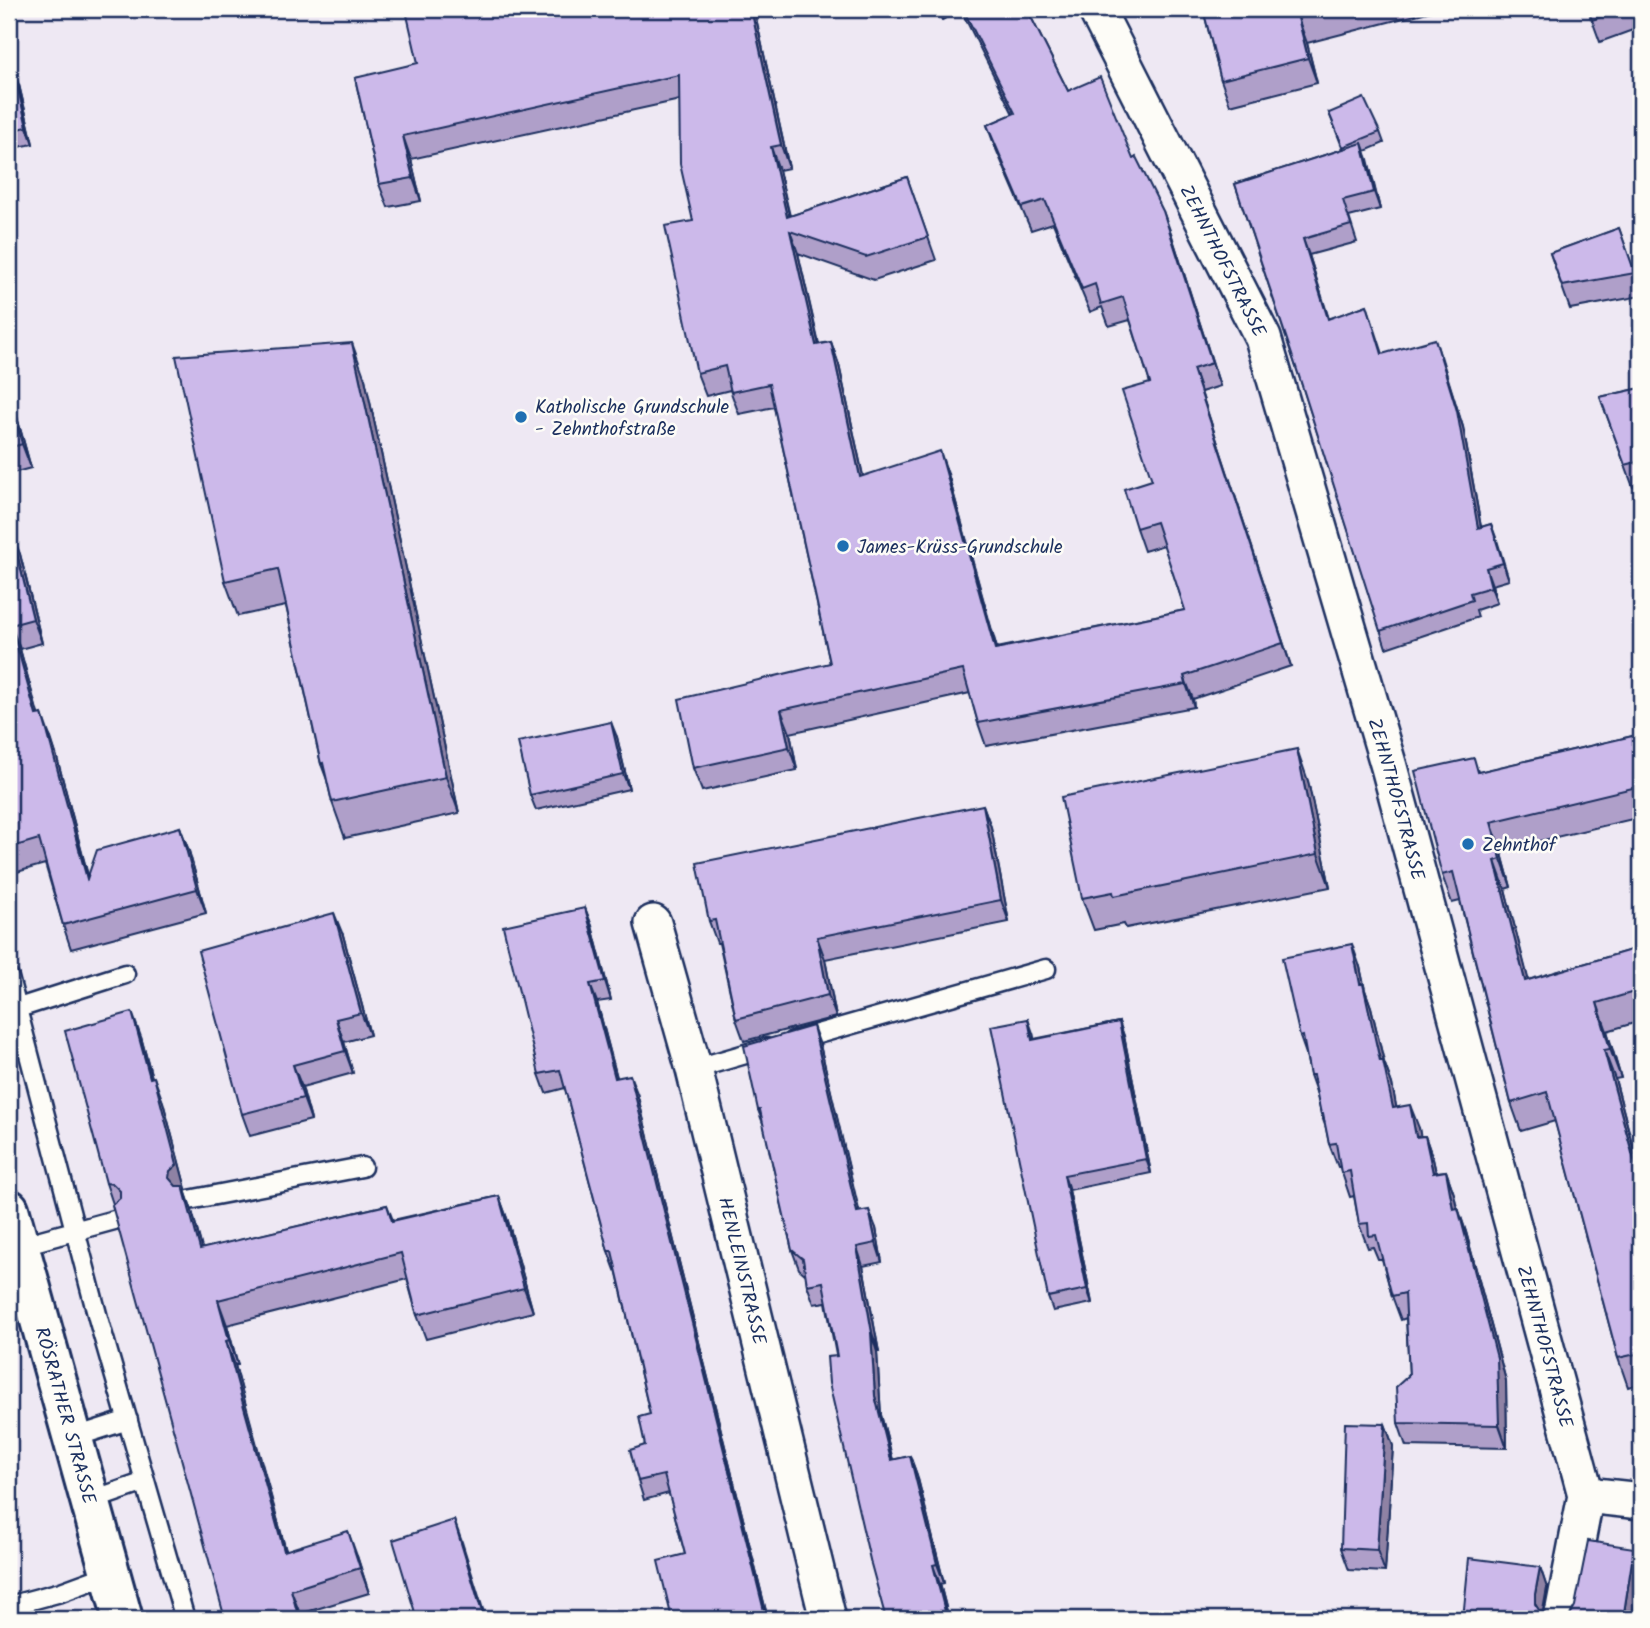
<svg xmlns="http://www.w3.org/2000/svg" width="1650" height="1628" font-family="Kalam,sans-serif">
	<rect width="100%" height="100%" fill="#eee8f3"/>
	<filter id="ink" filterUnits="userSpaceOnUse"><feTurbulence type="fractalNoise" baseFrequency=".0143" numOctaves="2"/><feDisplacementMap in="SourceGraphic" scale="14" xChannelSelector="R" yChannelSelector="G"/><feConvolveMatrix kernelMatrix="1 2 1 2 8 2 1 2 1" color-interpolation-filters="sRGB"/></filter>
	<g filter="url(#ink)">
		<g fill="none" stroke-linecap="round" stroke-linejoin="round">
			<defs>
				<path id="lane" d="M9 978 98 1318 185 1619
					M9 1011 125 974
					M793 1041 1046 969
					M694 1069 766 1048
					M189 1200 362 1167
					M19 1246 118 1219
					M72 1438 128 1420
					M90 1501 145 1482
					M9 1606 61 1592 110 1574"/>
				<g id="street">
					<path id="s1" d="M1096 9 1263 338 1389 767 1586 1495 1562 1619"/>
					<path id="s2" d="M653 923 694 1069 828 1619"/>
					<path d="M1586 1495 1641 1501"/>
				</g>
				<g id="secondary">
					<path id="s3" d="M9 1209 123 1619"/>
				</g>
			</defs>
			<!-- lane casing -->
			<use href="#lane" stroke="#1b2f5e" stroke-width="23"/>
			<!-- street casing -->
			<use href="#street" stroke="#1b2f5e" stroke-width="40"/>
			<!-- secondary casing -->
			<use href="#secondary" stroke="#1b2f5e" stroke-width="44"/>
			<!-- lane -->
			<use href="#lane" stroke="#fdfcf7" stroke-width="18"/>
			<!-- street -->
			<use href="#street" stroke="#fdfcf7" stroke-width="35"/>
			<!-- secondary -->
			<use href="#secondary" stroke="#fdfcf7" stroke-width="38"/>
		</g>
		<!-- wall -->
		<path fill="#af9fc9" stroke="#1b2f5e" stroke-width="2" d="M754 9 789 168 779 170 790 216 907 177 936 260 874 280 798 253 819 344 831 342 839 365 863 476 948 474 997 648 1185 610 1164 545 1144 551 1136 528 1152 480 1150 383 1130 320 1109 326 1102 307 1090 312 1053 223 1031 230 995 147 987 125 1013 114 961 10 942 20 937 9H1027L1068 91 1133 159 1171 233 1220 386 1201 392 1291 666 1193 699 1194 707 986 746 978 723 970 693 790 733 797 770 702 791 693 768 830 663 774 407 739 414 730 390 706 396 697 373 693 221 680 100 411 159 421 201 388 207 379 184 355 78Z
			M1203 9H1439L1307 43 1317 83 1230 105 1221 80Z
			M1588 9H1641V27L1600 42Z
			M9 70 19 85 33 144 9 149Z
			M1329 113 1380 132 1384 143 1365 151 1380 209 1349 217 1357 242 1309 255 1329 319 1367 305 1383 354 1441 356 1463 427 1481 527 1491 524 1509 580 1492 585 1497 603 1476 610 1478 617 1386 648 1299 376 1235 184 1343 149Z
			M1619 228 1641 290V296L1570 309 1550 253Z
			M365 379 459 813 345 838 332 802 327 780 321 764 286 606 238 616 225 581Z
			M9 388 31 468 9 474Z
			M1641 388V485L1633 487 1600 397Z
			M9 531 20 554 42 643 20 649 38 715 51 738 56 754 88 875 180 827 189 851 206 913 71 949 63 925 45 864 17 872 9 849Z
			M1641 734V817L1501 850 1511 887 1505 889 1528 980 1641 947V1021L1607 1031 1621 1078 1615 1079 1641 1177V1383L1628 1387 1618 1358 1555 1121 1521 1131 1511 1103 1460 901 1452 903 1442 875 1479 772Z
			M617 737 629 789 536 810 530 795Z
			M1308 781 1330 887 1126 928 1124 924 1094 930 1082 898Z
			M983 805 991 827 1009 922 825 959 836 1017 744 1041 736 1019 719 943H717L709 921Z
			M585 908 592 926 611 1000 597 1002 617 1078 637 1093 768 1619H672L685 1554 669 1493 644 1500 638 1481 650 1414 616 1269 615 1270 608 1251 565 1088 546 1093 539 1074Z
			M343 935 370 1035 344 1042 353 1073 302 1087 311 1120 250 1136 242 1114Z
			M1360 967 1365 990 1371 1007 1384 1062 1392 1084 1396 1107 1419 1128 1420 1136H1425L1433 1159 1436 1172 1446 1171 1454 1194 1457 1208H1458L1466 1232 1506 1381 1507 1448 1406 1446 1398 1423 1409 1375 1406 1318 1401 1320 1392 1296 1382 1259H1378L1373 1247 1368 1248 1359 1224 1354 1196 1350 1197 1340 1167H1338L1329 1144 1326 1128 1321 1114 1316 1092 1310 1075 1306 1054 1300 1037Z
			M1119 1022 1124 1036 1151 1173 1069 1190 1092 1303 1053 1311 1048 1297 1033 1033 1034 1039Z
			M141 1037 152 1078 163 1102 186 1189 185 1190 192 1211 202 1249 387 1205 393 1220 499 1196 508 1221 533 1312 426 1339 417 1315 407 1279 227 1325 238 1365H235L249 1418 286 1551 357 1556 369 1593 300 1614 113 1204 106 1183Z
			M820 1045 859 1212 876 1228 882 1262 863 1266 879 1352H877L881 1415 893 1460 910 1456 917 1475 944 1583 940 1584 949 1619H886L826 1302 814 1304 807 1285 806 1275 799 1269 792 1250 764 1126 758 1110Z
			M1385 1424 1393 1446 1385 1572 1349 1570 1341 1548Z
			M9 1470 15 1493 9 1495Z
			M1540 1567 1547 1588 1543 1614 1550 1617V1619H1463Z"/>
		<!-- shaded-wall -->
		<path fill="#8f82a4" stroke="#1b2f5e" stroke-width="2" d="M751 9H754L789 168 781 145Z
			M1298 18 1307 43 1317 83 1308 58Z
			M13 69 19 85 33 144 27 127Z
			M403 136 411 159 421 201 413 178Z
			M1362 143 1368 159 1380 209 1374 192Z
			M771 147 779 170 793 232 787 217Z
			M1163 211 1171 233 1220 386 1212 363Z
			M790 231 798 253 824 368 816 345Z
			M1303 239 1309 255 1334 336 1328 319Z
			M1435 339 1463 427 1484 544 1478 528Z
			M831 342 839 365 868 499 860 477Z
			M352 343 365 379 459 813 446 777Z
			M1193 369 1201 392 1291 666 1283 643Z
			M9 388 31 468 22 444 9 396Z
			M940 451 948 474 1003 671 995 649Z
			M1491 524 1497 540 1509 580 1503 563Z
			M11 530 20 554 42 643 33 619Z
			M1486 568 1492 585 1497 603 1491 587Z
			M11 625 20 649 45 739 36 715Z
			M1184 676 1193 699 1194 707 1186 684Z
			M781 710 790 733 797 770 789 747Z
			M42 714 56 754 95 903 87 879Z
			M611 722 617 737 629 789 623 774Z
			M1297 749 1308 781 1330 887 1318 854Z
			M983 805 991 827 1009 922 1001 900Z
			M1491 822 1501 850 1511 887 1501 859Z
			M180 827 189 851 206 913 197 889Z
			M1495 861 1505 889 1536 1009 1525 981Z
			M585 908 592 926 611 1000 605 981Z
			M334 913 343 935 370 1035 361 1013Z
			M817 937 825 959 836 1017 828 995Z
			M1352 944 1360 967 1365 990 1371 1007 1384 1062 1392 1084 1401 1132 1393 1108 1360 984Z
			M590 984 597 1002 622 1096 615 1078Z
			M1597 1003 1607 1031 1621 1078 1610 1049Z
			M132 1012 141 1037 159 1103 150 1078Z
			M336 1019 344 1042 353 1073 345 1051Z
			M1028 1019 1033 1033 1037 1054 1032 1040Z
			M1119 1022 1124 1036 1151 1173 1146 1159Z
			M813 1026 820 1045 864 1231 857 1212Z
			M1604 1050 1615 1079 1641 1177V1186Z
			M293 1065 302 1087 311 1120 303 1098Z
			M630 1075 637 1093 768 1619H766Z
			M154 1077 163 1102 186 1189 185 1190 192 1211 209 1274 179 1196 169 1178Z
			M1410 1105 1419 1128 1425 1160 1416 1137Z
			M1425 1136 1433 1159 1441 1196 1433 1173Z
			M1446 1171 1454 1194 1462 1233 1453 1209Z
			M1064 1175 1069 1190 1092 1303 1087 1289Z
			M499 1196 508 1221 533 1312 524 1288Z
			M1458 1208 1466 1232 1506 1381 1507 1448 1499 1425Z
			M869 1210 876 1228 882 1262 876 1243Z
			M857 1247 863 1266 879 1352 872 1333Z
			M218 1300 227 1325 238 1365 229 1340Z
			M871 1333 877 1352 881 1415 898 1479 891 1460 875 1396Z
			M226 1341 235 1365 293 1576 284 1551Z
			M1385 1424 1393 1446 1385 1572 1377 1550Z
			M910 1456 917 1475 944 1583 937 1564Z
			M9 1470 15 1493 9 1476Z
			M454 1520 462 1542 486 1619H484Z
			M348 1531 357 1556 369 1593 360 1568Z
			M1634 1548 1641 1565 1632 1619H1623Z
			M933 1565 940 1584 949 1619H947Z
			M1540 1567 1547 1588 1542 1616 1535 1604V1594Z
			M291 1590 300 1614 302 1619H299Z"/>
		<!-- building -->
		<path fill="#ccb9ea" stroke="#1b2f5e" stroke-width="2" d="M438 9H751L781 145 771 147 787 217 907 177 928 237 866 257 790 231 816 345 831 342 860 477 940 451 995 649 1185 610 1156 522 1136 528 1124 489 1152 480 1122 391 1150 383 1123 297 1101 304 1095 284 1082 289 1045 200 1022 207 987 125 1015 113 963 9H1027L1068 91 1100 77 1133 159 1136 157 1163 211 1212 363 1193 369 1283 643 1184 676 1186 684 978 723 963 670 781 710 789 747 693 768 679 699 830 663 769 384 731 392 725 366 697 373 665 226 693 221 680 164 679 75 403 136 413 178 379 184 355 78 418 63 407 15Z
			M1203 9H1334L1298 18 1308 58 1221 80Z
			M1588 9H1624L1592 20Z
			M13 69 27 127 9 131V70Z
			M1364 98 1380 132 1343 147 1329 113Z
			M1362 143 1374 192 1343 200 1351 225 1303 239 1328 319 1367 305 1382 354 1435 339 1457 411 1478 528 1491 524 1503 563 1486 568 1491 587 1470 593 1472 600 1380 631 1299 376 1235 184Z
			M1619 228 1635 273 1562 286 1550 253Z
			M352 343 446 777 332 802 323 763 321 764 278 569 225 581 176 356Z
			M1641 388V461L1625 465 1600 397Z
			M9 396 22 444 9 448Z
			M11 530 33 619 11 625 36 715 42 714 47 731 87 879 97 850 180 827 197 889 63 925 39 839 9 848V531Z
			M611 722 623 774 530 795 518 742Z
			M1641 734V786L1491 822 1501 859 1495 861 1525 981 1641 947V990L1597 1003 1610 1049 1604 1050 1641 1186V1353L1618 1358 1547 1092 1511 1103 1453 872 1442 875 1415 771 1474 758 1478 772Z
			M1297 749 1318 854 1114 896 1113 892 1082 898 1061 797Z
			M983 805 1001 900 817 937 828 995 736 1019 715 920 709 921 697 863Z
			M585 908 605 981 590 984 615 1078 630 1075 766 1619H672L658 1561 685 1554 664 1475 638 1481 630 1450 645 1445 639 1417 650 1414 612 1251H608L560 1070 539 1074 503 926Z
			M334 913 361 1013 336 1019 345 1051 293 1065 303 1098 242 1114 198 951Z
			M1352 944 1360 984H1363L1380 1061H1383L1393 1108 1410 1105 1416 1137 1425 1136 1433 1173 1446 1171 1453 1209 1458 1208 1497 1358 1499 1425 1398 1423 1396 1387 1409 1375 1405 1293 1392 1296 1376 1235 1369 1236 1368 1223 1359 1224 1350 1171 1341 1173 1336 1143 1329 1144 1323 1114H1321L1313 1075H1310L1303 1036 1300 1037 1282 958Z
			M132 1012 150 1078 154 1077 177 1165 170 1171 169 1178 176 1186H183L200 1249 387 1205 392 1221 499 1196 524 1288 417 1315 401 1253 218 1300 229 1340 226 1341 240 1393 284 1551 348 1531 360 1568 291 1590 299 1619H225L112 1205 120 1198V1191L113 1184 106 1183 65 1031Z
			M1028 1019 1032 1040 1119 1022 1146 1159 1064 1175 1087 1289 1048 1297 991 1026Z
			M813 1026 857 1212 869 1210 876 1243 857 1247 872 1333H871L875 1396 891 1460 910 1456 937 1564 933 1565 947 1619H886L871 1564 829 1383 827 1357 837 1356 823 1282 807 1285 803 1259 792 1250 760 1110H758L744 1046Z
			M1345 1423 1385 1424 1377 1550 1341 1548Z
			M454 1520 484 1619H417L393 1540Z
			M1588 1541 1634 1548 1623 1619H1565L1570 1615 1575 1606Z
			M1469 1558 1540 1567 1535 1594V1604L1541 1613 1550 1617 1524 1613 1523 1619H1463Z
			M45 1615 47 1619H30Z"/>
	</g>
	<!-- markers -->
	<g fill="#1f6fb2" stroke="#fdfcf7" stroke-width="2.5">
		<circle cx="521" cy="417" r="7"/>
		<circle cx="843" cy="546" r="7"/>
		<circle cx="1468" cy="844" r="7"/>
	</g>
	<g text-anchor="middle" stroke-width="5" stroke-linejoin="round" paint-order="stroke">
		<!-- street labels -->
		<g font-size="19" fill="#1b2f5e" stroke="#fdfcf7">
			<text dy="7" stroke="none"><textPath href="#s1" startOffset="282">ZEHNTHOFSTRASSE</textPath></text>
			<text dy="7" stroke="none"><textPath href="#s1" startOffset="849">ZEHNTHOFSTRASSE</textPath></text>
			<text dy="7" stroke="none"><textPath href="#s2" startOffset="359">HENLEINSTRASSE</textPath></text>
			<text dy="7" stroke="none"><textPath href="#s1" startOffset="1416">ZEHNTHOFSTRASSE</textPath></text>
			<text dy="7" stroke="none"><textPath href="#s3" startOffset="214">RÖSRATHER STRASSE</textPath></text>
		</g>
		<!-- poi labels -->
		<g font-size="19" fill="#1b2f5e" stroke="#fdfcf7" text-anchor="start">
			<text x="535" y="413">Katholische Grundschule<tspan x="535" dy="22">- Zehnthofstraße</tspan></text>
			<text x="857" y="553">James-Krüss-Grundschule</text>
			<text x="1482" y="851">Zehnthof</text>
		</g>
	</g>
	<!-- margin -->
	<rect width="1650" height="1628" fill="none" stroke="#fdfcf7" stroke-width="35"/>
	<rect x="18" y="18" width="1615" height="1593" fill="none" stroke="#1b2f5e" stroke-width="2.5" filter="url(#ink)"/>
</svg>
